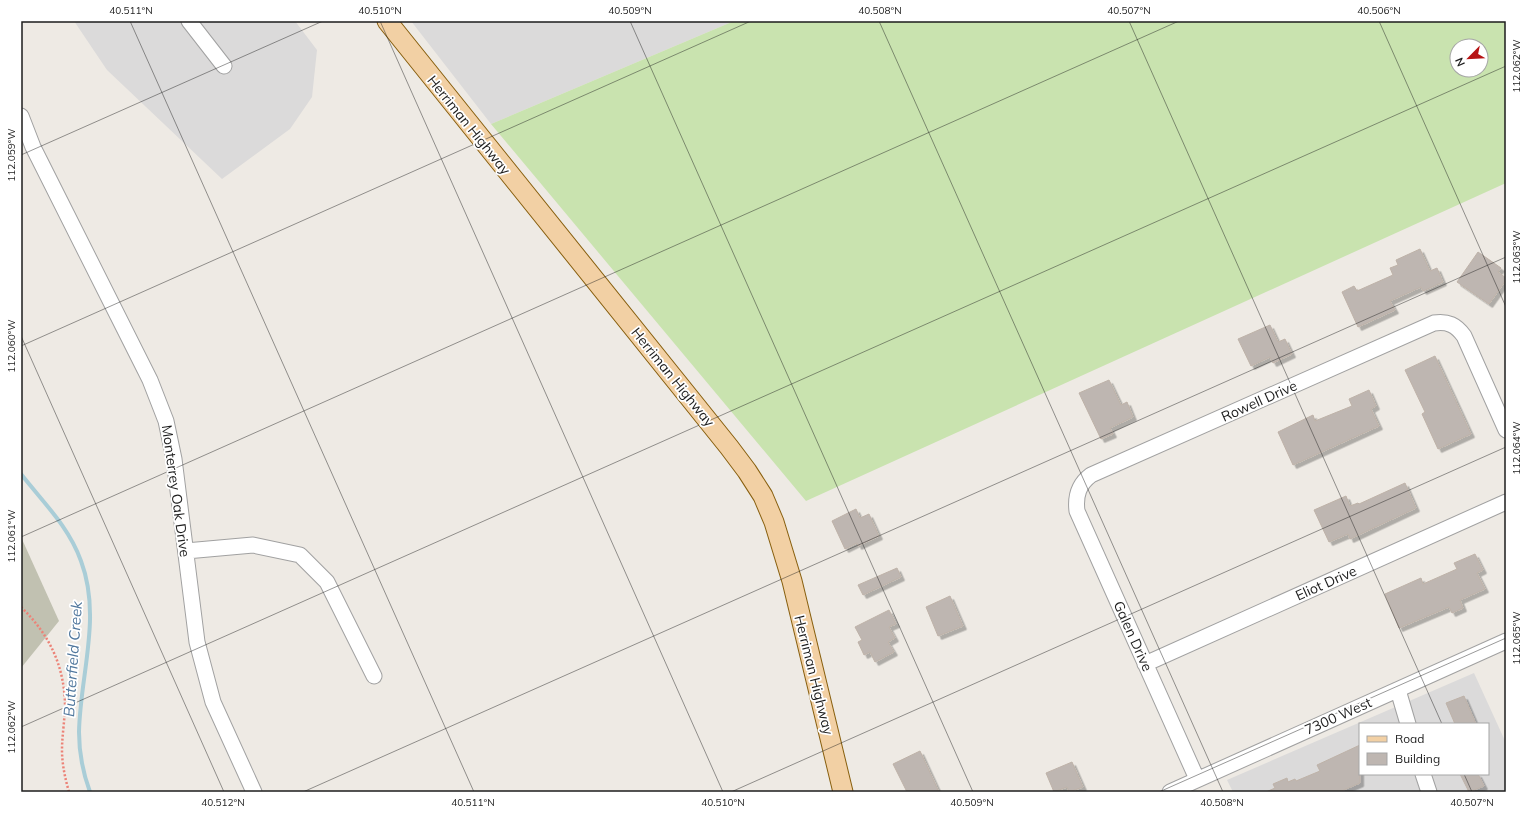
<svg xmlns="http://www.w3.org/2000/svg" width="1527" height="813" font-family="Mulish,sans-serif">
	<defs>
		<filter id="shadow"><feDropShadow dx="3.5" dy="3.5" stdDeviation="0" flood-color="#0004"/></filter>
	</defs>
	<rect width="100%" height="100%" fill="#eeeae4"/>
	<!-- residential -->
	<path fill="#dbdada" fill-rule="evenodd" d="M74 21H295L317 50 312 97 290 129 222 179 107 70Z
		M411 21H734L491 124Z
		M1474 673 1506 743V792H1233L1227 780ZM1360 724H1488V774H1360Z"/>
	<!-- construction -->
	<path fill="#c1c1b1" d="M21 537 59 621 21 668Z"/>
	<!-- grass -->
	<path fill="#c9e3af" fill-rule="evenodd" d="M734 21H1506V183L806 501 491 124ZM1457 46H1481V70H1457Z"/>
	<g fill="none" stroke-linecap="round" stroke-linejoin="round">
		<!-- stream -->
		<path stroke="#a9cdd7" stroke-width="4" d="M21 474C43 502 69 527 81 561 102 617 80 675 79 732 79 753 83 773 90 792"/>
	</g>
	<!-- building -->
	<path fill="#beb6b1" stroke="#beb2a8" filter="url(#shadow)" d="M1420 249 1430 271 1437 268 1443 282 1423 291 1421 287 1390 301 1395 310 1358 327 1342 292 1354 286 1357 291 1393 275 1390 268 1398 265 1396 260Z
		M1478 252 1501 268 1498 272 1506 278V280L1489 304 1457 282Z
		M1270 325 1278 342 1285 339 1292 354 1273 363 1270 357 1251 366 1238 339Z
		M1435 356 1471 434 1438 449 1422 414 1425 412 1405 370Z
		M1109 380 1121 405 1127 402 1133 417 1110 428 1113 434 1101 439 1079 393Z
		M1369 390 1376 406 1371 409 1379 426 1293 465 1278 432 1313 415 1315 421 1352 406 1349 399Z
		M1405 483 1416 508 1350 539 1348 534 1329 542 1314 510 1346 496 1350 506 1358 503 1359 504Z
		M856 509 860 518 869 514 879 536 858 546 857 543 845 549 832 521Z
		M1475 554 1483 570 1477 573 1485 589 1460 600 1463 608 1452 613 1449 607 1399 628 1385 594 1421 578 1423 584 1457 569 1454 563Z
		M897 568 901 577 863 595 858 585Z
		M950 596 963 626 938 636 926 607Z
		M889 610 896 624 889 627 895 638 888 642 894 652 875 662 870 652 864 655 858 642 862 640 855 627Z
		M1464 696 1476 724H1455L1446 703Z
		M1360 745V783L1339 792H1266L1275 788 1273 784 1287 778 1288 782 1295 779 1296 781 1320 771 1317 765Z
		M920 751 939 792H907L893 764Z
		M1072 762 1083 787 1069 792 1067 787 1054 792 1046 773Z
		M1460 774H1478L1484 786 1469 792Z"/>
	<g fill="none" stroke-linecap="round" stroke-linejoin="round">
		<defs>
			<path id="minor" d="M189 21 224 66
				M21 116 33 147 150 380 166 421 174 459 197 642 213 702 254 792
				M186 551 253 545 300 555 327 582 374 676
				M1145 664 1506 502
				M1398 690 1408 724
				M1423 774 1429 792
				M1197 779 1077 511C1075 495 1079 484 1091 475L1434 323C1448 321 1456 325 1464 336L1506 430
				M1170 792 1506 641"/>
			<path id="major" d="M387 21 729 447 747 471 763 496 774 522 792 581 843 792"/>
		</defs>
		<!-- minor casing -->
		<use href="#minor" stroke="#a1a1a1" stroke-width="17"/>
		<!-- major casing -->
		<use href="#major" stroke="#885f0e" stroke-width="21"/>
		<!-- path -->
		<path stroke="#ec8277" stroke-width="2.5" stroke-dasharray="2 2" stroke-linecap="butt" d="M21 607C49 634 64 665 65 704 65 719 62 735 62 750 62 764 65 778 69 792"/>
		<!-- minor -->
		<use href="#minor" stroke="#fff" stroke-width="15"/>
		<!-- major -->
		<use href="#major" stroke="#f2d0a4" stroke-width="19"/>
	</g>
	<!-- ticks -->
	<path fill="none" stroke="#1d1d1d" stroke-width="1" stroke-opacity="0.45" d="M130 21 474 792M380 21 723 792M630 21 973 792M879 21 1223 792M1129 21 1442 724M1379 21 1506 307M21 155 323 21M21 336 224 792M21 346 751 21M21 537 1179 21M21 727 1506 66M1464 774 1472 792M303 792 1506 257M731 792 1506 447M1159 792 1506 638"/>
	<g text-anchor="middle" stroke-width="3.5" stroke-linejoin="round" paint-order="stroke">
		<!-- street labels -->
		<g font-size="14" fill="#1d1d1d" stroke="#fff">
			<text transform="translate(469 125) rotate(51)" y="5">Herriman Highway</text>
			<text transform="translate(673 377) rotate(51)" y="5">Herriman Highway</text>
			<text transform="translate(1259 401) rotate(-24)" y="5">Rowell Drive</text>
			<text transform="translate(176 491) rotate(82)" y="5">Monterrey Oak Drive</text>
			<text transform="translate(1326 583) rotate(-24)" y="5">Eliot Drive</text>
			<text transform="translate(1133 636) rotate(66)" y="5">Galen Drive</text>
			<text transform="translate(814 675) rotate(76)" y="5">Herriman Highway</text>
			<text transform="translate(1338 716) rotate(-24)" y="5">7300 West</text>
		</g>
		<!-- water labels -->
		<g font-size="15" font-style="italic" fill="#50779d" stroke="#fff">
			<text transform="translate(73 659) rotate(-86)" y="5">Butterfield Creek</text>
		</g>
	</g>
	<!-- border -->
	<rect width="1527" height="813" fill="none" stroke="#ffffff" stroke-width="44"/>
	<!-- legend -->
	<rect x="1359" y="723" width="130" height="52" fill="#ffffff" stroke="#a5a5a5"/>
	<rect x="1367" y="736" width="20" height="6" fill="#f2d0a4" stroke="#a5a5a5"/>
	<text x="1395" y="743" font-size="12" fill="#1d1d1d">Road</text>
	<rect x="1367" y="753" width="20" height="12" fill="#beb6b1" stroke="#a5a5a5"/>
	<text x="1395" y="763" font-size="12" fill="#1d1d1d">Building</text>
	<!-- north arrow -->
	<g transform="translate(1469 58) rotate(246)"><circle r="19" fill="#ffffff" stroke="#a5a5a5"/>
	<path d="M0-3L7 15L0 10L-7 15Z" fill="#b71314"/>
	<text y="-6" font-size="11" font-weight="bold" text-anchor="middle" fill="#1d1d1d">N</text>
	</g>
	<rect x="22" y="22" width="1483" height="769" fill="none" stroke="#1d1d1d" stroke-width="1.5"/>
	<g font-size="10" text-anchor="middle" fill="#1d1d1d">
		<text x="131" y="14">40.511°N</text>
		<text x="380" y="14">40.510°N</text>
		<text x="630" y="14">40.509°N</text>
		<text x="880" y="14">40.508°N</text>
		<text x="1129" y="14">40.507°N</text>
		<text x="1379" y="14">40.506°N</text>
		<text transform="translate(1516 66) rotate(-90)" y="4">112.062°W</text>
		<text transform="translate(11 155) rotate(-90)" y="4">112.059°W</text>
		<text transform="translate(1516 257) rotate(-90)" y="4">112.063°W</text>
		<text transform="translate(11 346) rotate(-90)" y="4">112.060°W</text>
		<text transform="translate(1516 448) rotate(-90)" y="4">112.064°W</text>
		<text transform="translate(11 536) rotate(-90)" y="4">112.061°W</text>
		<text transform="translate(1516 638) rotate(-90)" y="4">112.065°W</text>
		<text transform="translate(11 727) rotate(-90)" y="4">112.062°W</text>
		<text x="223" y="806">40.512°N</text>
		<text x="473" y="806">40.511°N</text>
		<text x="723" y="806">40.510°N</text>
		<text x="972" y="806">40.509°N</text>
		<text x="1222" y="806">40.508°N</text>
		<text x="1472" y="806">40.507°N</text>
	</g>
</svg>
